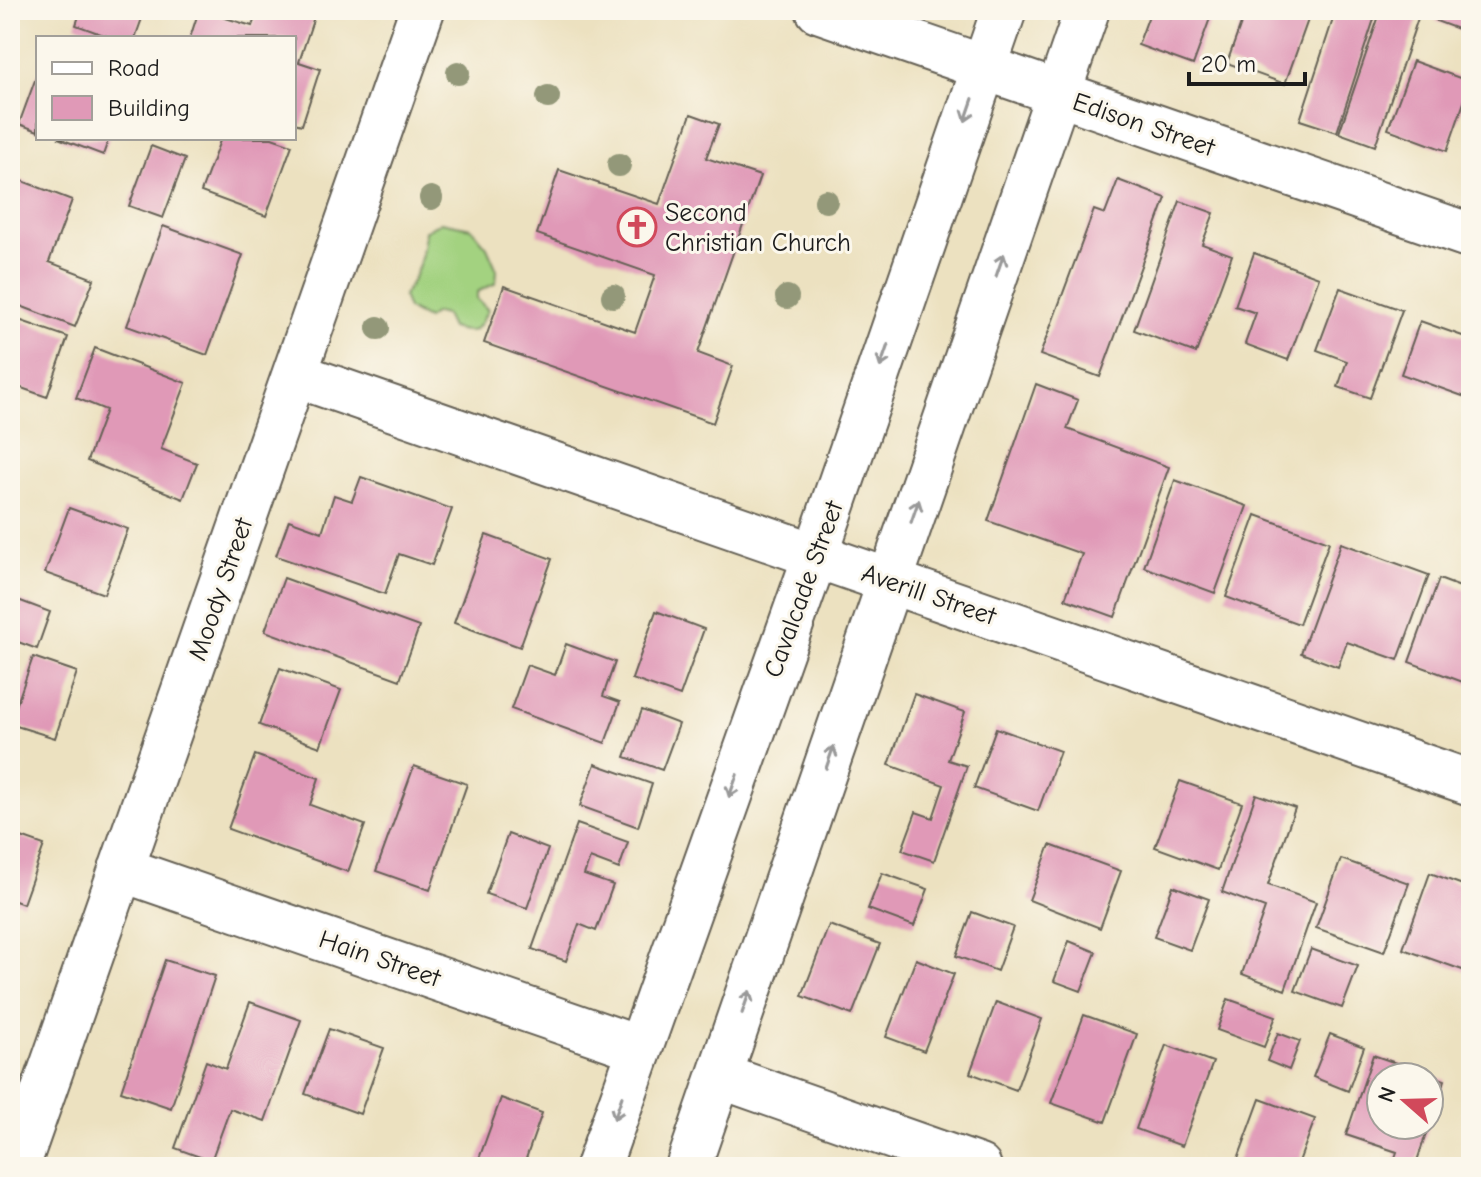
<svg xmlns="http://www.w3.org/2000/svg" width="1481" height="1177" font-family="'Comic Neue',sans-serif">
	<rect width="100%" height="100%" fill="#fbf7ec"/>
	<filter id="ink" filterUnits="userSpaceOnUse"><feTurbulence type="fractalNoise" baseFrequency=".0125" numOctaves="2"/><feDisplacementMap in="SourceGraphic" scale="16" xChannelSelector="R" yChannelSelector="G"/><feConvolveMatrix kernelMatrix="1 2 1 2 8 2 1 2 1" color-interpolation-filters="sRGB"/></filter>
	<filter id="wash" filterUnits="userSpaceOnUse"><feTurbulence type="fractalNoise" baseFrequency=".006" numOctaves="4" result="noise"/><feDisplacementMap in="SourceGraphic" scale="32" xChannelSelector="R" yChannelSelector="G"/><feGaussianBlur stdDeviation="1.8" result="paint"/><feColorMatrix in="noise" values="0 0 0 0 0 0 0 0 0 0 0 0 0 0 0 0 0 1.4 0 .05"/><feComposite in="paint" operator="in"/></filter>
	<g filter="url(#wash)">
		<rect width="100%" height="100%" fill="#ece1c0"/>
		<!-- green -->
		<path fill="#a3d280" stroke="#60774e" stroke-width="2" d="M441 222 471 228 487 247 497 270 496 283 477 292V299L488 310C476 331 476 335 451 328L445 315 435 313 427 319 408 309 403 296C418 275 423 257 425 231Z"/>
		<g id="blocks">
			<!-- building -->
			<path fill="#e099b7" d="M81 10H145L135 38H112L76 25Z
				M199 10 252 26 258 10H293L314 17 299 62 320 69 302 125 294 123V38H190Z
				M1151 10H1213L1193 65 1138 45Z
				M1246 10H1299L1310 14 1285 84 1227 63Z
				M1336 10H1377L1337 132 1300 120Z
				M1381 10H1397L1418 18 1375 146 1339 133Z
				M1440 10H1471V34L1436 21Z
				M1413 61 1471 82 1447 151 1388 129Z
				M38 72V131L19 124Z
				M691 114 719 124 706 158 760 176 698 353 733 366 713 423 484 343 504 286 635 332 655 275 537 234 559 170 659 204Z
				M58 138H109L103 155Z
				M221 138H272L292 145 266 216 201 192Z
				M151 146 185 159 163 218 129 206Z
				M12 177 72 200 49 262 94 279 75 327 10 302Z
				M1118 180 1166 198 1100 377 1040 355 1094 210 1105 214Z
				M1180 201 1214 213 1202 244 1232 255 1196 353 1134 330Z
				M163 226 243 255 207 355 127 326Z
				M1254 253 1319 277 1288 360 1245 344 1256 313 1235 306Z
				M1340 288 1402 310 1370 398 1338 387 1347 361 1317 350Z
				M10 317 68 337 47 397 10 384Z
				M1420 321 1471 339V399L1401 374Z
				M95 348 186 383 161 449 197 463 183 499 87 461 106 410 76 398Z
				M1036 384 1078 400 1067 429 1169 467 1115 617 1065 599 1082 554 988 521Z
				M361 477 452 509 432 565 399 554 385 594 276 556 289 520 322 532 334 495 352 501Z
				M1175 480 1247 506 1215 593 1144 567Z
				M69 508 128 529 104 594 45 573Z
				M1256 515 1329 542 1299 624 1226 597Z
				M486 535 552 559 520 647 454 623Z
				M1341 543 1429 575 1398 660 1347 642 1338 667 1301 653Z
				M284 578 419 627 400 680 265 631Z
				M1439 579 1471 591V685L1409 662Z
				M10 597 50 612 37 649 10 639Z
				M656 611 704 629 680 696 632 679Z
				M566 644 615 662 603 696 620 702 605 743 511 709 527 665 555 675Z
				M33 657 77 672 55 738 10 724Z
				M280 668 341 690 320 747 259 725Z
				M914 694 965 712 948 760 967 766 934 861 902 850 916 812 933 818 944 785 889 765Z
				M642 710 679 724 662 770 625 757Z
				M996 728 1060 751 1038 811 974 788Z
				M255 755 319 778 310 805 365 825 348 872 228 829Z
				M595 764 652 784 638 827 580 806Z
				M414 766 467 784 430 890 376 871Z
				M1180 781 1242 803 1218 870 1155 847Z
				M1256 794 1295 808 1268 885 1316 902 1285 990 1242 974 1265 908 1222 892Z
				M577 824 628 842 619 869 590 858 584 875 613 885 596 931 579 924 566 961 532 949Z
				M10 833 44 845 23 904 10 899Z
				M508 834 548 849 527 908 486 894Z
				M1050 845 1121 871 1100 928 1029 900Z
				M1341 859 1409 883 1384 952 1316 928Z
				M882 873 928 889 914 926 868 909Z
				M1430 873 1471 888V973L1403 949Z
				M1173 886 1209 899 1190 950 1154 937Z
				M972 912 1013 927 997 971 956 956Z
				M829 925 880 944 852 1015 802 996Z
				M1069 941 1096 952 1081 991 1054 981Z
				M1311 949 1358 966 1342 1008 1295 991Z
				M916 959 954 974 924 1051 886 1037Z
				M165 960 215 976 171 1108 121 1091Z
				M1228 999 1276 1016 1264 1047 1217 1030Z
				M250 1002 301 1020 265 1121 230 1109 211 1161 175 1148 206 1061 226 1069Z
				M996 1002 1042 1019 1016 1090 970 1073Z
				M1084 1015 1137 1034 1105 1122 1051 1103Z
				M329 1029 384 1048 360 1114 305 1094Z
				M1278 1033 1300 1041 1289 1070 1267 1061Z
				M1330 1034 1364 1047 1348 1091 1313 1077Z
				M1166 1045 1213 1062 1182 1146 1136 1129Z
				M1373 1055 1445 1080 1430 1125 1429 1077H1381V1125H1429L1415 1167H1392L1397 1152 1346 1135Z
				M501 1098 542 1113 523 1167H476Z
				M1260 1099 1315 1119 1297 1167H1235Z"/>
		</g>
	</g>
	<g filter="url(#ink)">
		<use href="#blocks" fill-opacity="0" stroke="#656155" stroke-width="2"/>
		<g fill="none" stroke-linecap="round" stroke-linejoin="round">
			<defs>
				<path id="minor" d="M818 10 1471 236
					M296 375 1471 783
					M121 869 638 1048
					M720 1076 979 1167
					M17 1167 422 10"/>
				<path id="major" d="M598 1167 816 554 1004 10
					M688 1167 1087 10"/>
			</defs>
			<!-- minor casing -->
			<use href="#minor" stroke="#656155" stroke-width="48"/>
			<!-- major casing -->
			<use href="#major" stroke="#656155" stroke-width="48"/>
			<!-- minor -->
			<use href="#minor" stroke="#fff" stroke-width="44"/>
			<!-- major -->
			<use href="#major" stroke="#fff" stroke-width="44"/>
		</g>
		<!-- trees -->
		<g fill="#939879">
			<circle cx="458" cy="73" r="12"/>
			<circle cx="548" cy="97" r="12"/>
			<circle cx="619" cy="165" r="12"/>
			<circle cx="431" cy="198" r="12"/>
			<circle cx="826" cy="201" r="12"/>
			<circle cx="613" cy="296" r="12"/>
			<circle cx="787" cy="297" r="12"/>
			<circle cx="378" cy="328" r="12"/>
		</g>
		<!-- one-way arrows -->
		<defs><path id="oneway-shaft" d="M-6 0H5M1.5-3L5.5 0L1.5 3" fill="none" stroke-width="1.6" stroke-linecap="round" stroke-linejoin="round" transform="scale(2)"/></defs>
		<g stroke="#999">
			<use href="#oneway-shaft" transform="translate(969 110) rotate(109)"/>
			<use href="#oneway-shaft" transform="translate(1000 265) rotate(-71)"/>
			<use href="#oneway-shaft" transform="translate(884 356) rotate(109)"/>
			<use href="#oneway-shaft" transform="translate(915 511) rotate(-71)"/>
			<use href="#oneway-shaft" transform="translate(830 757) rotate(-71)"/>
			<use href="#oneway-shaft" transform="translate(733 786) rotate(110)"/>
			<use href="#oneway-shaft" transform="translate(746 1002) rotate(-71)"/>
			<use href="#oneway-shaft" transform="translate(618 1108) rotate(109)"/>
		</g>
	</g>
	<!-- icons -->
	<defs>
		<symbol id="church-ring" viewBox="-11 -11 22 22"><circle r="9.5" fill="#fbf7ec" stroke="#d1495b" stroke-width="1.5"/><path d="M-1.2-6h2.4v3.5h3.3v2.4h-3.3V6h-2.4V-.1h-3.3v-2.4h3.3Z" fill="#d1495b"/></symbol>
	</defs>
	<g fill-rule="evenodd">
		<use href="#church-ring" x="615" y="205" width="44" height="44"/>
	</g>
	<g text-anchor="middle" stroke-width="6" stroke-linejoin="round" paint-order="stroke">
		<!-- street labels -->
		<g font-size="26" fill="#1c1c1c" stroke="#fbf7ec">
			<text transform="translate(1144 124) rotate(19)" y="9">Edison Street</text>
			<text transform="translate(220 589) rotate(-71)" y="9">Moody Street</text>
			<text transform="translate(803 589) rotate(-70)" y="9">Cavalcade Street</text>
			<text transform="translate(929 594) rotate(19)" y="9">Averill Street</text>
			<text transform="translate(380 958) rotate(19)" y="9">Hain Street</text>
		</g>
		<!-- poi labels -->
		<g font-size="26" fill="#1c1c1c" stroke="#fbf7ec" text-anchor="start">
			<text x="665" y="221">Second<tspan x="665" dy="30">Christian Church</tspan></text>
		</g>
	</g>
	<!-- margin -->
	<rect width="1481" height="1177" fill="none" stroke="#fbf7ec" stroke-width="40"/>
	<!-- legend -->
	<rect x="36" y="36" width="260" height="104" fill="#fbf7ec" stroke="#a29f99" stroke-width="2"/>
	<rect x="52" y="62" width="40" height="12" fill="#ffffff" stroke="#a29f99" stroke-width="2"/>
	<text x="108" y="76" font-size="24" fill="#1c1c1c">Road</text>
	<rect x="52" y="96" width="40" height="24" fill="#e099b7" stroke="#a29f99" stroke-width="2"/>
	<text x="108" y="116" font-size="24" fill="#1c1c1c">Building</text>
	<!-- north arrow -->
	<g transform="translate(1405 1101) rotate(290)"><circle r="38" fill="#fbf7ec" stroke="#a29f99" stroke-width="2"/>
	<path d="M0-6L14 30L0 20L-14 30Z" fill="#d1495b"/>
	<text y="-12" font-size="22" font-weight="bold" text-anchor="middle" fill="#1c1c1c">N</text>
	</g>
	<!-- scale -->
	<path d="M1189 72v12h116v-12" fill="none" stroke="#1c1c1c" stroke-width="4"/>
	<text x="1201" y="72" font-size="24" fill="#1c1c1c" stroke="#fbf7ec" stroke-width="6" paint-order="stroke">20 m</text>
</svg>
